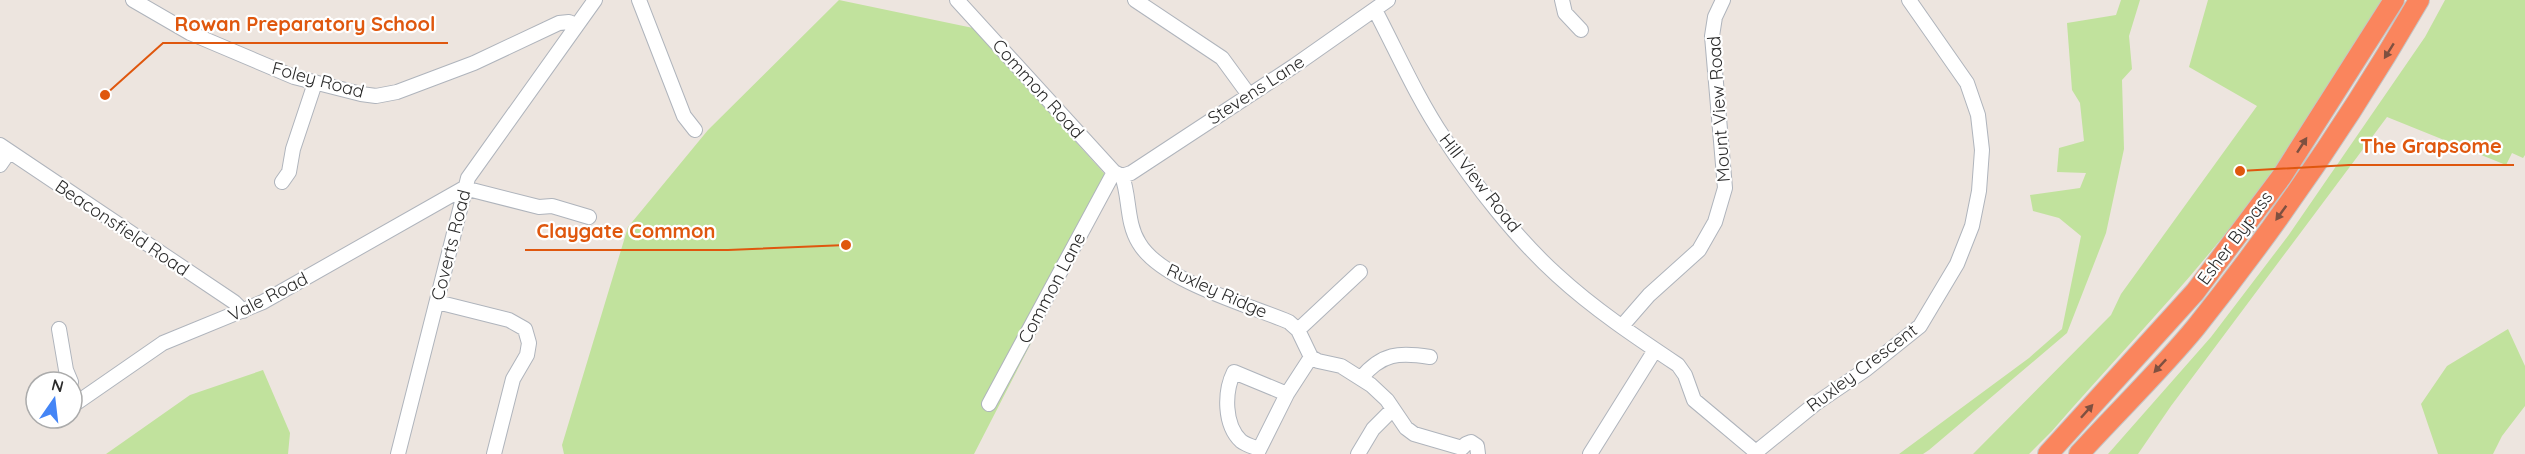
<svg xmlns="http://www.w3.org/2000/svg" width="2525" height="454" font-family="Quicksand,sans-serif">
	<rect width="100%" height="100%" fill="#ede5df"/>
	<!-- green -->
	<path fill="#c1e29d" d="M839 0 973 28 1112 182 1083 242 974 454H564L562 445 628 227 708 130Z
		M2121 0H2140L2129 36 2132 69 2122 80 2124 149 2106 233 2067 333 1929 450 1923 454H1899L2029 358 2062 329 2081 236 2059 218 2033 211 2030 195 2080 188 2086 173 2057 172 2059 148 2084 141 2080 103 2072 90 2067 23 2116 15Z
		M2208 0H2383C2339 71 2294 143 2244 210 2185 287 2116 357 2052 431L2029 454H1973L2111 315 2121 294 2257 106 2189 67Z
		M2445 0H2525V155L2523 158 2512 153 2506 165 2387 117 2171 406 2138 454H2108L2211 337 2288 236 2425 37Z
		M2508 329 2525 366V406L2502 436 2493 454H2438L2421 404 2447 366Z
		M263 370 290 433 288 454H106L190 395Z"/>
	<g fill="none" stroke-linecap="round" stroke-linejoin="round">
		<defs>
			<path id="minor" d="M133 0 190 33 294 77 361 94 376 96 397 92 474 63 559 23 569 22 576 25
				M639 0 684 116 695 130
				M957 0 1114 172 1120 175
				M1135 0 1222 58 1249 95
				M1562 0 1565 13 1581 30
				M1375 10C1397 52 1417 98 1444 138 1474 184 1516 238 1557 275 1594 309 1636 337 1678 365L1685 375 1694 400 1756 452
				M0 145 234 302 243 311
				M0 165 9 152
				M1122 176C1130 197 1126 222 1139 243 1161 281 1249 305 1289 322L1298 330 1311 357 1318 361 1341 366 1371 385 1387 400 1406 428 1414 434 1462 448
				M1122 176 1131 173 1294 66 1388 0
				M282 182 289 172 293 149 315 83
				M464 188 539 207 552 206 589 217
				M437 302 509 320 525 329 529 343 527 355 513 379 494 454
				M1622 326 1649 295 1699 250 1715 222 1725 188 1712 36 1715 17 1723 0
				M59 329 66 370 71 382
				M1298 330 1360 272
				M1361 378C1382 353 1399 352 1430 357
				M989 404 1114 172
				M72 406 163 343 263 302 464 188
				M1462 448 1466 444 1471 442 1477 446 1478 454
				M1259 449C1254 447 1246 445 1241 441 1224 425 1224 392 1234 372L1287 394
				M1756 452 1815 404 1865 370 1920 326 1957 264 1972 226 1979 191 1982 150 1978 115 1967 83 1909 0
				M398 454 468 178 595 0
				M1257 454 1287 394 1311 357
				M1358 454 1373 429 1392 410
				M1590 454 1655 350"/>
			<path id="highway" d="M2048 454 2195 292 2282 176 2394 0
				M2079 454C2117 412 2160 371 2196 327 2278 224 2353 114 2419 0"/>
		</defs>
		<!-- minor casing -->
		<use href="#minor" stroke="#afb4bc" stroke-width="16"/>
		<!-- highway casing -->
		<use href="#highway" stroke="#c4c4c4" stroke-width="22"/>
		<!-- minor -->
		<use href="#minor" stroke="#fff" stroke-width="14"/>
		<!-- highway -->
		<use href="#highway" stroke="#fa855d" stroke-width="20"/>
	</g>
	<!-- one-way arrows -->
	<defs><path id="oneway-solid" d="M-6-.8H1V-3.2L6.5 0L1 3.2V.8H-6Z" transform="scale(1.5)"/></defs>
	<g fill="#7e5040">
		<use href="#oneway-solid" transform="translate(2389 51) rotate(122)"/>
		<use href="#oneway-solid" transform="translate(2302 145) rotate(-57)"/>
		<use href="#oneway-solid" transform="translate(2281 213) rotate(126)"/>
		<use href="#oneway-solid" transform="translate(2160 366) rotate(133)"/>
		<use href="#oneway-solid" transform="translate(2087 411) rotate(-48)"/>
	</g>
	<g text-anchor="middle" stroke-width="4.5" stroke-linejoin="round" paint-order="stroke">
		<!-- street labels -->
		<g font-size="18" fill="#2c2c2c" stroke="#fff">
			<text transform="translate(318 80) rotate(15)" y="6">Foley Road</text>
			<text transform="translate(1038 89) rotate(48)" y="6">Common Road</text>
			<text transform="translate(1256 90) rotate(-33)" y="6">Stevens Lane</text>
			<text transform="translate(1719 109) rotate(-94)" y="6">Mount View Road</text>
			<text transform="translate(1480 183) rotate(52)" y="6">Hill View Road</text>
			<text transform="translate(122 228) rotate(34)" y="6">Beaconsfield Road</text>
			<text transform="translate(2235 238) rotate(-53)" y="6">Esher Bypass</text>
			<text transform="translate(451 245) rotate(-76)" y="6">Coverts Road</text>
			<text transform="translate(1052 288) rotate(-62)" y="6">Common Lane</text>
			<text transform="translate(1217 291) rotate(24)" y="6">Ruxley Ridge</text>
			<text transform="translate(268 297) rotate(-27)" y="6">Vale Road</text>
			<text transform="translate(1862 368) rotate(-37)" y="6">Ruxley Crescent</text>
		</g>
	</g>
	<!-- callouts -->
	<path fill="none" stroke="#df570e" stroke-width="2" d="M105 95L163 43H448M2240 171L2349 165H2514M846 245L728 250H525"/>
	<g fill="#df570e" stroke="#fff" stroke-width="2">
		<circle cx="105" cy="95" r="6"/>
		<circle cx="2240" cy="171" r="6"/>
		<circle cx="846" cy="245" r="6"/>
	</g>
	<g font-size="20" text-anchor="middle" font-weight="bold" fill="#df570e" stroke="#fff" stroke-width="4.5" stroke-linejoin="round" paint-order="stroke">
		<text x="305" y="31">Rowan Preparatory School</text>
		<text x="2431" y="153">The Grapsome</text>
		<text x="626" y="238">Claygate Common</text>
	</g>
	<!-- north arrow -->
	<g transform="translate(54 400) rotate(14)"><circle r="28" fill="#ffffff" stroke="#ababab" stroke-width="1.5"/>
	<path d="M0-4.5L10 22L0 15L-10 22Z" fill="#4485f6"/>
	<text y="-9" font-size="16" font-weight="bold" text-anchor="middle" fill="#2c2c2c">N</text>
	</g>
</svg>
